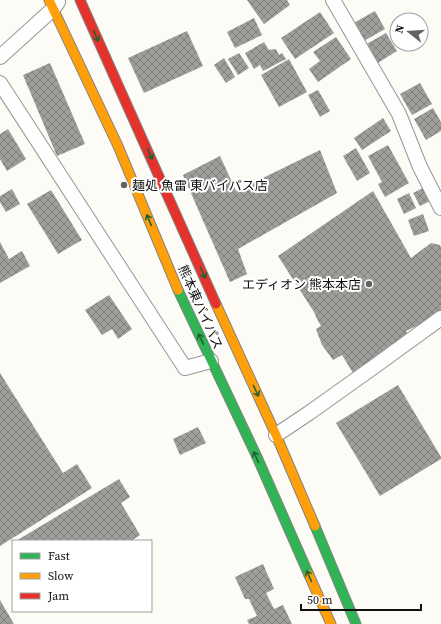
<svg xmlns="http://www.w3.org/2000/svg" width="441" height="624" font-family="'Source Serif 4','Noto Sans JP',serif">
	<defs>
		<pattern id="building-cross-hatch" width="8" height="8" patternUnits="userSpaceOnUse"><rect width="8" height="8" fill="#a09e9b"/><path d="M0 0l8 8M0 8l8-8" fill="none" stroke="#817f7d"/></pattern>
	</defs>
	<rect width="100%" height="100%" fill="#fcfbf6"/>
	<!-- building -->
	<path fill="url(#building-cross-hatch)" d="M247 0H287L290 5 264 24Z
		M375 11 385 29 362 42 352 24Z
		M320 12 334 33 295 59 281 38Z
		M254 18 262 35 235 48 227 32Z
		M187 31 203 66 144 93 128 58Z
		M386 33 397 51 376 64 365 45Z
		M336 37 351 59 318 82 309 69 320 61 313 52Z
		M264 42 269 50 276 49 279 55 282 53 286 59 263 71 260 65 254 69 245 53Z
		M239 53 249 68 238 75 228 59Z
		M224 58 235 77 226 83 214 65Z
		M289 59 307 92 279 107 261 75Z
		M50 63 85 144 57 156 23 75Z
		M420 83 432 104 412 115 400 94Z
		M318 90 330 111 320 117 308 95Z
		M433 108 441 122V131L426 140 414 119Z
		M383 118 391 131 362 150 354 138Z
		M8 129 26 159 7 171 0 159V134Z
		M388 145 409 183 385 197 378 184 382 182 368 156Z
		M356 148 370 173 357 181 343 156Z
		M320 150 337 193 238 249 247 274 230 282 183 175 220 156 236 191Z
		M423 188 430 201 420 206 413 193Z
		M12 189 20 204 6 212 0 202V196Z
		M51 190 82 240 58 254 27 204Z
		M373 191 411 258 431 243 440 245 441 248V311L436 317 406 331 409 336 353 373 342 355 333 360 322 345 316 329 321 326 317 319 314 312 278 256Z
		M409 193 416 208 404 214 397 199Z
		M423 214 429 231 414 236 408 220Z
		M0 242 9 259 22 251 30 266 0 283Z
		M109 295 132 329 118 339 112 329 102 335 85 310Z
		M0 373 63 473 77 464 92 488 0 546Z
		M398 385 441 457V459L380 496 336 423Z
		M198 427 206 443 180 455 173 439Z
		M119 479 130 497 121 503 140 535 131 541H16Z
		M263 564 274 589 266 593 274 609 283 605 292 624H249L247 620 257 616 249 599H245L235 577Z
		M0 600 14 624H0Z"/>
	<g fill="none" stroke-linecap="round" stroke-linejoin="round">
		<defs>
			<path id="street" d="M333 0 399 114 420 167 441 208
				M0 57 53 9 58 2
				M0 83 185 368 211 361
				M276 435 309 413 375 366 441 318"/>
			<path id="fast" d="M178 290 257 457 309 575
				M315 526 356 624"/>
			<path id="slow" d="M49 0 118 146 178 290
				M216 304 276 435 315 526
				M309 575 331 624"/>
			<path id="jam" d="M80 0 216 304"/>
		</defs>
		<!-- street casing -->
		<use href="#street" stroke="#969694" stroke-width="16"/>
		<!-- fast casing -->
		<use href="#fast" stroke="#848381" stroke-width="11"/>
		<!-- slow casing -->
		<use href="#slow" stroke="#848381" stroke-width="11"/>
		<!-- jam casing -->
		<use href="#jam" stroke="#848381" stroke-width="11"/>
		<!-- street -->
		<use href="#street" stroke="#fffefe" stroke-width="14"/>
		<!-- fast -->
		<use href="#fast" stroke="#30b455" stroke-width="9"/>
		<!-- slow -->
		<use href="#slow" stroke="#ff9f0a" stroke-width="9"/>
		<!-- jam -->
		<use href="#jam" stroke="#e5322d" stroke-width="9"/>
	</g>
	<!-- one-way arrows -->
	<defs><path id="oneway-shaft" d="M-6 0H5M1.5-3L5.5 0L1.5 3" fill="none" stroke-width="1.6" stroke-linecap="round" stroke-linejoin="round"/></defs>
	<g stroke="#206232">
		<use href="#oneway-shaft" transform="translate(96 36) rotate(66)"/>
		<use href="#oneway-shaft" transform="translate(150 154) rotate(66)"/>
		<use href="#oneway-shaft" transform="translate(149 220) rotate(-113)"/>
		<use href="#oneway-shaft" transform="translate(203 273) rotate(66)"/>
		<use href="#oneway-shaft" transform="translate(201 339) rotate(-115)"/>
		<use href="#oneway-shaft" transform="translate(256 391) rotate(65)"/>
		<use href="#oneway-shaft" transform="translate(256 457) rotate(-115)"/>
		<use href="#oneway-shaft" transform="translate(309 576) rotate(-114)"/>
	</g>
	<!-- markers -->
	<g fill="#636260" stroke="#fff" stroke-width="1.5">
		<circle cx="124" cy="185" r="4"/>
		<circle cx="369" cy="284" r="4"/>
	</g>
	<g text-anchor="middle" stroke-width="4" stroke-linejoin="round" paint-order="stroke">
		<!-- poi labels -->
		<g font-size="13" fill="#101010" stroke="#fff" text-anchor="start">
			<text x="132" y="190">麺処 魚雷 東バイパス店</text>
			<text x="361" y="289" text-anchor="end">エディオン 熊本本店</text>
		</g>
		<!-- street labels -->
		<g font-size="13" fill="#101010" stroke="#fff">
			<text transform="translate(201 307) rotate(66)" y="5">熊本東バイパス</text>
		</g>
	</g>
	<!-- legend -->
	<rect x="12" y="540" width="140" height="72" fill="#ffffff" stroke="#9f9f9f"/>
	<rect x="20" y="553" width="20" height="6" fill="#30b455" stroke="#9f9f9f"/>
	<text x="48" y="560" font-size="12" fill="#101010">Fast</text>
	<rect x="20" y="573" width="20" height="6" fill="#ff9f0a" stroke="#9f9f9f"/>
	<text x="48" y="580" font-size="12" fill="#101010">Slow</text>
	<rect x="20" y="593" width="20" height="6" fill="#e5322d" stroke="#9f9f9f"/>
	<text x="48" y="600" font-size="12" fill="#101010">Jam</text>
	<!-- north arrow -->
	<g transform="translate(409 32) rotate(287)"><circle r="19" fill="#ffffff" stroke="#9f9f9f"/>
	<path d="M0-3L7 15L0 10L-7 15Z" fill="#636260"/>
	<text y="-6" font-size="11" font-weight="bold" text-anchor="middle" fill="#101010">N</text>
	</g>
	<!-- scale -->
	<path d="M301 604v6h120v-6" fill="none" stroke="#101010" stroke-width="2"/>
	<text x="307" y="604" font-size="12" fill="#101010" stroke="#ffffff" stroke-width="3" paint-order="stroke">50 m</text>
</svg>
